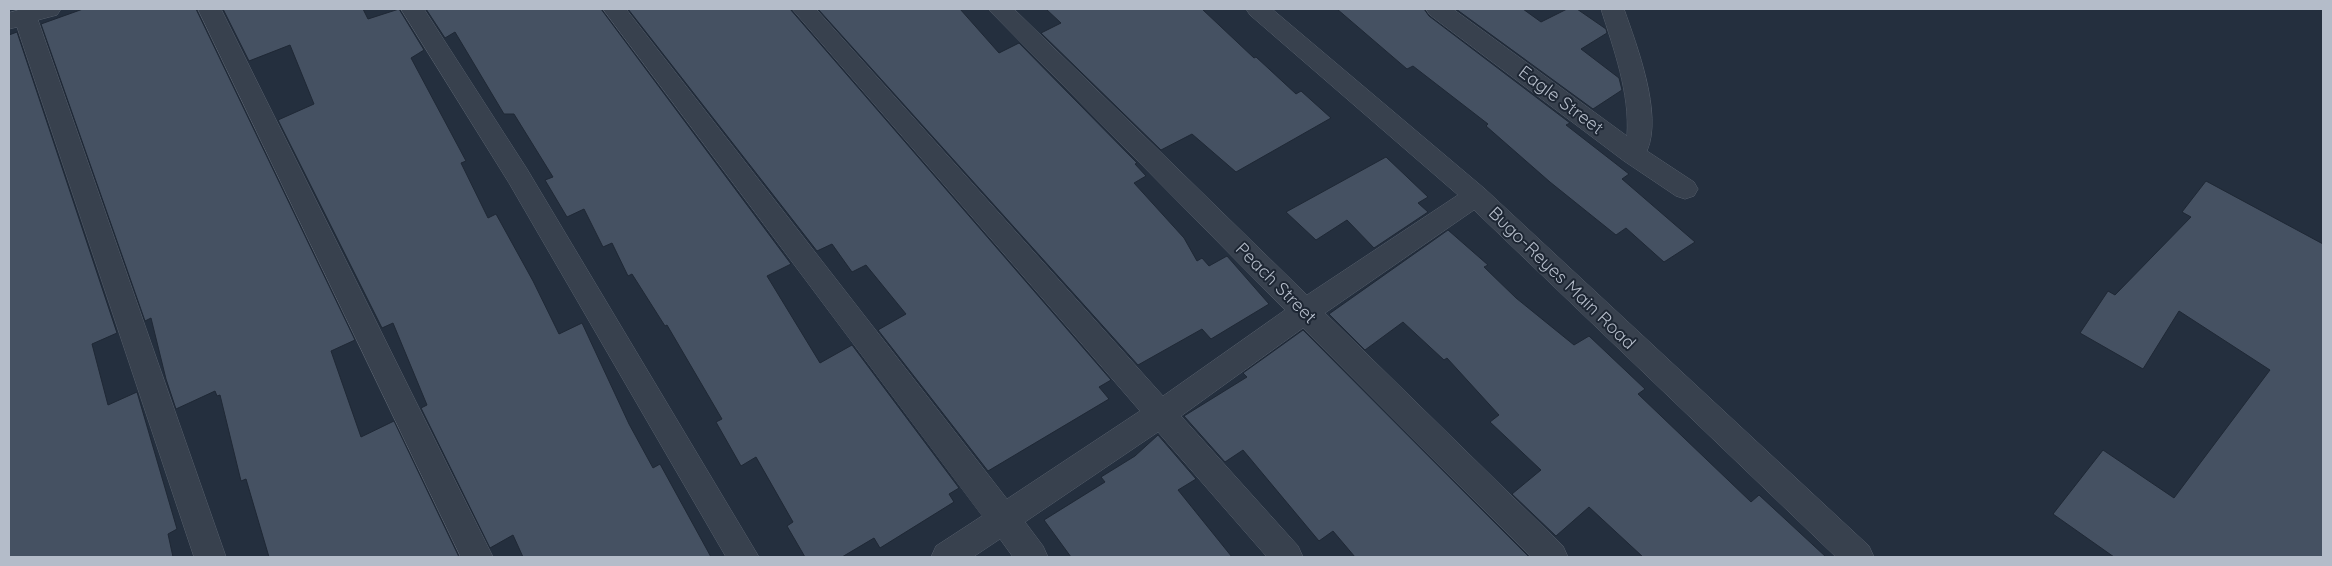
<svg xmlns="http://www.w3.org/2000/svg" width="2332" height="566" font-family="Quicksand,sans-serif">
	<rect width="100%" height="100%" fill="#242f3e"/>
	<!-- building -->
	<path fill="#455162" stroke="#1f2835" d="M83 9H196L355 340 331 351 361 437 394 421 459 557H269L246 479 241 481 220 395 217 396 215 391 176 409 166 379 151 318 145 321 41 24Z
		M223 9H363L368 19 399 9 424 50 411 58 466 161 461 163 488 218 496 214 533 281 559 334 582 323 629 424 653 468 660 464 711 557H523L513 535 490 548 421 408 427 405 393 323 382 328 278 120 314 104 290 45 249 61Z
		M426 9H601L791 264 767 276 820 363 852 345 959 488 949 494 954 502 880 548 874 538 842 557H805L787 526 793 522 756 457 741 466 716 422 722 419 667 325 665 326 632 274 628 276 612 243 603 247 584 209 567 217 545 180 553 177 514 114H504L455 32 445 38Z
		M628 9H790L1111 380 1099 387 1109 399 988 471 878 330 906 314 866 265 852 272 832 244 817 251Z
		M818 9H960L999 53 1019 43 1137 163 1135 164 1146 176 1134 183 1184 238 1197 261 1202 258 1209 266 1227 256 1269 304 1211 339 1202 329 1138 365Z
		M1046 9H1202L1254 58 1256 57 1296 94 1301 91 1331 118 1236 172 1192 134 1161 150 1041 33 1061 23Z
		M1337 9H1424L1429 16 1570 123 1566 125 1629 174 1622 179 1695 242 1664 262 1626 228 1616 235 1550 182 1486 126 1488 124 1413 66 1407 69Z
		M1456 9H1523L1541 22 1567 9H1577L1606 29 1607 33 1581 49 1619 78 1622 90 1593 109Z
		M17 32 117 333 92 344 108 405 137 392 177 529 168 534 173 557H9V35Z
		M1386 157 1428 197 1418 203 1428 212 1374 248 1347 220 1316 240 1286 212Z
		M2206 181 2323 244V557H2114L2053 514 2103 450 2174 498 2270 370 2179 311 2143 369 2080 333 2108 291 2115 295 2191 217 2182 212Z
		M1448 230 1488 265 1484 267 1516 298 1574 345 1589 336 1645 389 1638 394 1751 502 1759 495 1826 557H1643L1589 507 1556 536 1512 494 1541 470 1490 422 1499 415 1447 358 1444 360 1403 322 1365 350 1329 314Z
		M1303 330 1529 557H1355L1333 531 1319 541 1243 450 1225 462 1184 416 1247 377 1243 373Z
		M1158 435 1196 479 1178 490 1232 557H1071L1044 520 1105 482 1101 477 1135 456Z"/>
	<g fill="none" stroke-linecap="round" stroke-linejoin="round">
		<defs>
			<path id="minor" d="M22 9H61L57 15 38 20 226 557H194L17 27 9 29V13Z
				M198 9H221L493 557H461Z
				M401 9H424L527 169 759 557H726L509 183Z
				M603 9H626L1007 499 1140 411 792 9H816L1163 396 1285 310 988 9H1014L1307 295 1458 195 1250 15 1246 9H1272L1485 189 1869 546 1874 557H1836L1474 210 1325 313 1563 546 1568 557H1531L1303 328 1181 416 1298 546 1303 557H1267L1158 432 1025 522 1043 546 1048 557H1013L1000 539 973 557H931L936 546 982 516Z
				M1426 9H1453L1627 136C1630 93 1614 50 1601 9H1624C1637 46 1663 114 1647 151L1694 182 1698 189 1694 196 1685 199 1676 196 1624 161 1430 15Z"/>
		</defs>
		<!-- minor casing -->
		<use href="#minor" stroke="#565f6c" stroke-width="1"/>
		<!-- minor -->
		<use href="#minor" fill="#38414e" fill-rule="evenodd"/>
	</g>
	<g text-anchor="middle" stroke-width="4" stroke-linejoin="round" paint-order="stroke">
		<!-- street labels -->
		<g font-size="18" fill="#b4bcc9" stroke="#1d2633">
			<text transform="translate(1561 100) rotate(37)" y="6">Eagle Street</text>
			<text transform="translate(1562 278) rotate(44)" y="6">Bugo-Reyes Main Road</text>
			<text transform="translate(1276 283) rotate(45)" y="6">Peach Street</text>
		</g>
	</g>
	<!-- border -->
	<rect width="2332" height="566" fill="none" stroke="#b4bcc9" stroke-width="20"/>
</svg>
